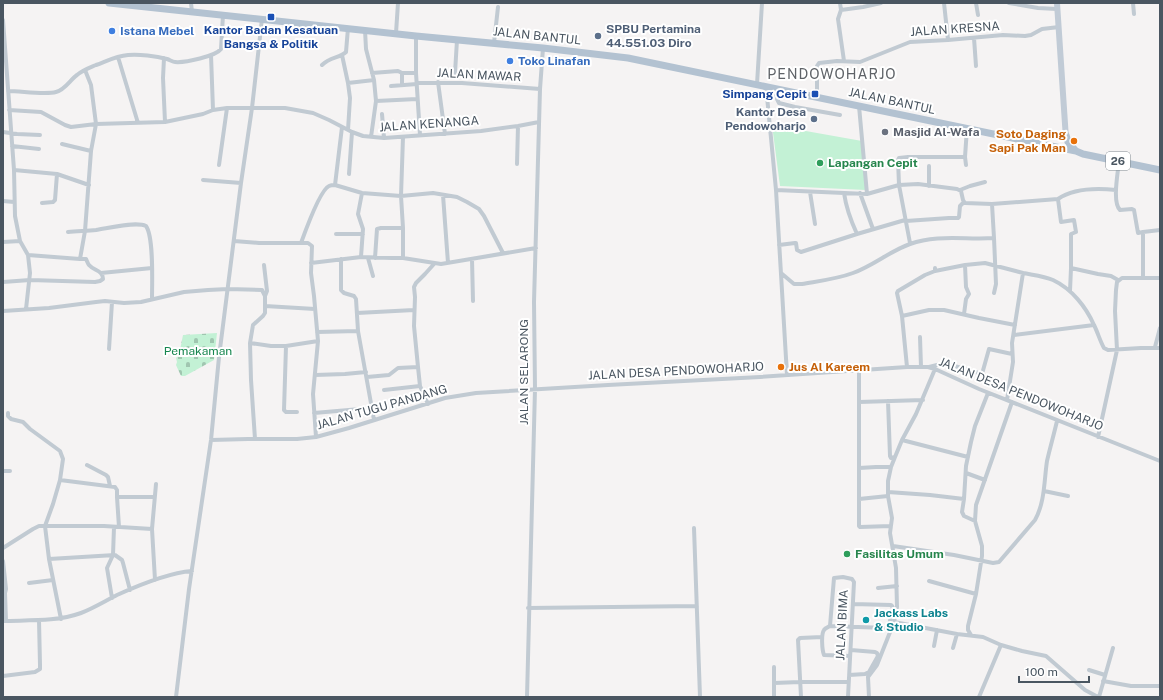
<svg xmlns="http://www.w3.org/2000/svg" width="1163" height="700" font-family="'Public Sans',sans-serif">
	<defs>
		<pattern id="cemetery-stones" width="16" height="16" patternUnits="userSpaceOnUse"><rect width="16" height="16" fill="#c3f1d5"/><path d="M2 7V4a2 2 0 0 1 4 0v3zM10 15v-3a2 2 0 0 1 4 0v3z" fill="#a0c6b0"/></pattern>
	</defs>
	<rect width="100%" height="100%" fill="#f5f3f3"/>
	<!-- cemetery -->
	<path fill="url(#cemetery-stones)" d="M217 333 214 360 185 376H181L176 365 177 362 176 358 179 355 183 335Z"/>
	<!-- pitch -->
	<path fill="#c3f1d5" d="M772 125 862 141 866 190 780 186Z"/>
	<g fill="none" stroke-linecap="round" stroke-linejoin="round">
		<!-- street -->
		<path stroke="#c1cad2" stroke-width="4" d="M191 3 192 12
			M840 3 841 10
			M944 3 948 40
			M976 3 978 15
			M1009 3 1038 8 1057 9
			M1133 3 1134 14
			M841 10 838 19 844 61
			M841 10 863 7 881 3
			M3 20 14 170 15 216 20 241 28 255 30 273 26 309
			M365 30 366 49 374 80 376 101 371 137
			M396 33 398 3
			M416 36V73L420 135
			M974 38 976 66
			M494 43 498 7
			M211 55 213 110
			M342 55 348 83 350 98 348 130
			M118 57 138 123
			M164 58 163 78 165 122
			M322 65C330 57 340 58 346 52L348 28
			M372 73 398 71 402 73H416
			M402 73V85
			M455 73 457 40
			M438 82 445 134
			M348 83 374 80
			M417 83H462L540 89
			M757 84 762 3
			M391 86 417 84
			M766 86 776 190 787 375
			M775 89 777 99 779 103 795 107 840 115
			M8 91C21 91 45 95 56 92 65 90 70 80 77 75 83 70 89 68 96 65 107 61 116 56 128 55 139 54 156 56 167 59 170 60 173 62 175 62 185 63 216 56 221 49L223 15
			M817 98V66L819 63 837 61 860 62 910 42 948 40 1003 35 1025 36 1031 35 1042 29 1059 27
			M376 101 417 99
			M859 106 867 194
			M9 110 41 112 65 125 71 127 96 124 165 122 203 114 213 110 227 108H285L313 113 329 120 352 132 363 136 384 138 481 131 518 126 539 122
			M382 114 384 138
			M3 132 17 134 40 135
			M62 144 91 151
			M12 146 39 149
			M1119 161C1118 173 1112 202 1120 210L1132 209 1134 210 1138 233 1143 232
			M517 164 518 126
			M219 165 227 108
			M966 165 965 157 967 128
			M14 170 57 174 89 185
			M349 174 352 132
			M203 180 241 183
			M335 185 342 127
			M929 186V166
			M776 190 867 194 899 185 918 184 957 189 961 191 963 200 965 203 992 204 1058 199C1074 188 1097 188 1116 190
			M960 190 970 186 985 182
			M810 192 815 224
			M844 193C846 207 851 221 857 234L905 220
			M860 193 873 229
			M443 195 448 263
			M1058 199 1061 222 1074 220 1076 232 1071 234V268L1070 291
			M3 201 14 202
			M42 203 53 202 55 200 57 174
			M992 204 994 238 996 284 994 293
			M906 221 949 218H958L959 217 960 206 964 202
			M68 232C77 231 87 231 96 230 109 228 136 221 146 226 154 237 152 284 152 299
			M336 234H363
			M234 241 259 243H308L312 246 311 273 314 296 318 341 313 394 316 437
			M3 242 20 241
			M301 243C305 232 320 190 329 186 331 185 333 185 335 185L362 193 401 196 433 193 457 197 467 202 479 209 484 216 503 253
			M910 243 899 185 898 160 899 158 908 157H965
			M779 245 795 243H796L797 250 801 252 857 234
			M28 255 80 259
			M361 257 363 229 358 214 362 193
			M368 258 373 276
			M375 258 377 229 381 228H403
			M403 258V228L401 196 403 137
			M341 259V290L344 293 354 296 356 299 358 331 374 420
			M472 259 473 301
			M311 263 361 257 392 258H403L441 264 536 248
			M264 265 267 291 265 296
			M1071 268 1098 274 1111 276 1118 280
			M935 271 965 265 985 263 1023 273 1012 343 1013 362 1007 400
			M101 273 152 268
			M781 273 794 284H802C819 281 837 279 853 273 873 266 890 251 910 244 937 234 966 240 994 238
			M1023 273C1033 275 1044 276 1053 280 1072 289 1086 307 1094 325 1098 333 1100 341 1104 348L1108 350 1141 348H1160
			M1143 278H1160
			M3 282 30 280 95 282 100 281 103 279C103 270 94 271 89 265 88 264 87 261 86 259H80L85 231 91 151 96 124 91 85 85 70
			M265 306 315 309
			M3 311 49 308 96 302 105 301 124 303 141 302 184 292 208 290 228 289 262 290 265 296V313L263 316 253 325 250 343 251 380 255 439
			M357 313 414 310
			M964 314 966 299 969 294 966 287 965 265
			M902 316 929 310H944L979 318 1015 325
			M317 332 358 331
			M1014 335 1094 325
			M920 337 921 367
			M250 343 271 346H286L318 341
			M286 346 284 410 286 412H297
			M1155 347 1160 328
			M109 349 112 302
			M907 367 902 316 897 293 898 291 925 275 935 271V268
			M929 367 941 364 951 365 982 374 1009 389
			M859 370V468L876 467H891
			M982 374 989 349 1012 354
			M315 375 345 374 366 372
			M367 377 389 375 398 368 418 367
			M384 390 420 386
			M888 401 890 456 891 458 895 457
			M859 402 923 400
			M428 404 420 386 418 367 414 326 415 297 414 287 416 283 425 274 434 264
			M8 413V416L11 419 23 422 30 429 60 451 63 459 60 480 53 504 45 526 49 559 61 619
			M314 413 372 408
			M1098 437 1117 350 1115 311 1116 290 1117 282 1122 278H1143V232L1160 230
			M211 440 248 439H297L316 437 349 428 445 398 476 393 608 385 760 377 907 367H928L935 369 979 389 1160 461
			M902 440 968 457
			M87 465 106 475 108 477 110 486
			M859 468V526L860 527 891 526
			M3 471H10
			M966 473 985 480
			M60 480 115 487 117 490V497H154
			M1044 491 1068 496
			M888 492 930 495 964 499
			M117 497 119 527
			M859 499 888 496
			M975 521 964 516 962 512 964 499 966 466 971 442 975 426 988 393
			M694 528 700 697
			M152 529 156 484
			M893 546 954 555 993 563 999 562 1035 520C1045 502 1044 481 1047 461 1050 448 1054 434 1057 421
			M3 548 33 529 39 526H104L152 529 155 580
			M869 557H895
			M49 559 115 555 122 560 123 563 130 590
			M3 561 6 589 5 593 6 621
			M929 581 976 594
			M29 583 53 580
			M878 588 897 586
			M112 598 107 568 113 555 114 527
			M528 608 697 606
			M3 621C29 620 56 622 81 613 94 608 105 601 117 595 139 585 167 573 192 571
			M894 622 957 634 983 637 1001 645 979 697
			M830 626 834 578 843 577 852 579 854 582 848 697
			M971 635 968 630V626L976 594 982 556V546L975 521 976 505 1012 402
			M1001 645 1022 651 1046 656 1085 690 1098 697
			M934 646 937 630
			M953 648 957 634
			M850 656 824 655C822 650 821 634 824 630 825 628 828 627 830 626L886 628 889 625 893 608 892 606 891 605 853 604
			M774 667V697
			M1089 670 1105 675
			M849 675 865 674 869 672 878 656 877 653 875 652 851 650
			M3 676 35 672 40 669V665L39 620
			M1103 681 1131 686H1160
			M774 683 800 682H848
			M176 697 189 589 211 440 219 357 241 183 252 108 262 19
			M527 697 535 389 534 302 540 89 543 48
			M801 697 798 640 800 638 822 637
			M869 697 868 677 877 665 894 622 897 607 896 568 890 533 892 518 888 496V481L891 467 895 457 902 440 916 414 935 369
			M1099 697 1113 648"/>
		<!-- secondary -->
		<path stroke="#c1cbd6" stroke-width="6" d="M1057 3 1066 139"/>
		<!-- primary -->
		<path stroke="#b3c2d1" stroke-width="7" d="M109 3 416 36 543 48 628 58 1056 147 1076 151 1083 154 1160 170
			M1066 135 1068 142 1076 151"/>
	</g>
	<!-- markers -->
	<g fill="#1a4fb4" stroke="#fff" stroke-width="1.5">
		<rect x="267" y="13" width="8" height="8" rx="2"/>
		<rect x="811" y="90" width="8" height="8" rx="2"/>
	</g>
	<g fill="#3f7fe0" stroke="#fff" stroke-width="1.5">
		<circle cx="112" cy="31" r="4"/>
		<circle cx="510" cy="61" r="4"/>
	</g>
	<g fill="#5c6f8a" stroke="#fff" stroke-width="1.5">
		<circle cx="598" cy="36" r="4"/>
		<circle cx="814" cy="119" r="4"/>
	</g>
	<circle fill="#6b7280" stroke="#fff" stroke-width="1.5" cx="885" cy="132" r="4"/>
	<g fill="#e8710a" stroke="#fff" stroke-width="1.5">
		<circle cx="1074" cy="141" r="4"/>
		<circle cx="781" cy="367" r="4"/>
	</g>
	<g fill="#2e9e5b" stroke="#fff" stroke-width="1.5">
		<circle cx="820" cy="163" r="4"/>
		<circle cx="847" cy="554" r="4"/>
	</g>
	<circle fill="#0f9aa8" stroke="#fff" stroke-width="1.5" cx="866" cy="620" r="4"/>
	<g text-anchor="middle" stroke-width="4" stroke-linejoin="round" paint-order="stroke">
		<!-- shield labels -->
		<rect fill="#fff" stroke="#808990" stroke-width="1" x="1106" y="152" width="24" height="18" rx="3"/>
		<g font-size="11" font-weight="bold" fill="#4a5661">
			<text x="1118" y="165">26</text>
		</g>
		<!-- service labels -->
		<g font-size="12" font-weight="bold" fill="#4e5e75" stroke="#fff" text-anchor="start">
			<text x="606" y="33">SPBU Pertamina<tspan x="606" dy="14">44.551.03 Diro</tspan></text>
			<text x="806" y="116" text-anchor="end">Kantor Desa<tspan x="806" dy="14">Pendowoharjo</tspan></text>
		</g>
		<!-- street labels -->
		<g font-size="12" fill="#4a5661" stroke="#fff">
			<text transform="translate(955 29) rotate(-4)" y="4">JALAN KRESNA</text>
			<text transform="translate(537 36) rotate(6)" y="4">JALAN BANTUL</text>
			<text transform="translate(479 75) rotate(3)" y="4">JALAN MAWAR</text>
			<text transform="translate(892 101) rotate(12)" y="4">JALAN BANTUL</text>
			<text transform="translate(429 124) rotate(-4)" y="4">JALAN KENANGA</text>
			<text transform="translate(676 371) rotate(-3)" y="4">JALAN DESA PENDOWOHARJO</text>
			<text transform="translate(524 372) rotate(-90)" y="4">JALAN SELARONG</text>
			<text transform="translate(1021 394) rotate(22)" y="4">JALAN DESA PENDOWOHARJO</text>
			<text transform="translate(382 407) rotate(-16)" y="4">JALAN TUGU PANDANG</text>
			<text transform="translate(842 625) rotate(-87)" y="4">JALAN BIMA</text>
		</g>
		<!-- transit labels -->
		<g font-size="12" font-weight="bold" fill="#164399" stroke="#fff">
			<text x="271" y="34">Kantor Badan Kesatuan<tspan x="271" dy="14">Bangsa &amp; Politik</tspan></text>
			<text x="807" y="98" text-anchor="end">Simpang Cepit</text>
		</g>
		<!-- shop labels -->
		<g font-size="12" font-weight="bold" fill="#366cbe" stroke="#fff" text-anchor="start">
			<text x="120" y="35">Istana Mebel</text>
			<text x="518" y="65">Toko Linafan</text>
		</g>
		<!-- worship labels -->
		<g font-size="12" font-weight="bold" fill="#5b616d" stroke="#fff" text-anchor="start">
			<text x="893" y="136">Masjid Al-Wafa</text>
		</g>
		<!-- food labels -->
		<g font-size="12" font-weight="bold" fill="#c56008" stroke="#fff" text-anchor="end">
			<text x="1066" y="138">Soto Daging<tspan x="1066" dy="14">Sapi Pak Man</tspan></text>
			<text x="789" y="371" text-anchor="start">Jus Al Kareem</text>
		</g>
		<!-- leisure labels -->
		<g font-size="12" font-weight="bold" fill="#27864d" stroke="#fff" text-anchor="start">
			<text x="828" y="167">Lapangan Cepit</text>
			<text x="855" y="558">Fasilitas Umum</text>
		</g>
		<!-- park labels -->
		<g font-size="12" fill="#17864f" stroke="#fff">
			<text x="198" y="355">Pemakaman</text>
		</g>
		<!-- culture labels -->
		<g font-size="12" font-weight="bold" fill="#0d838f" stroke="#fff" text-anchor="start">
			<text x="874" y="617">Jackass Labs<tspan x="874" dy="14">&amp; Studio</tspan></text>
		</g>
		<!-- quarter labels -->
		<g font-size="14" letter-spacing="1" fill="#5f6368" stroke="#fff">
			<text x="832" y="79">PENDOWOHARJO</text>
		</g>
	</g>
	<!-- border -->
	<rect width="1163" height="700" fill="none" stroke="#4a5661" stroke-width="8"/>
	<!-- scale -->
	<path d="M1019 676v6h70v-6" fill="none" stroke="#4a5661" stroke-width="2"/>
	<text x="1025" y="676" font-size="12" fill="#4a5661" stroke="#ffffff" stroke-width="3" paint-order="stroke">100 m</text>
</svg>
